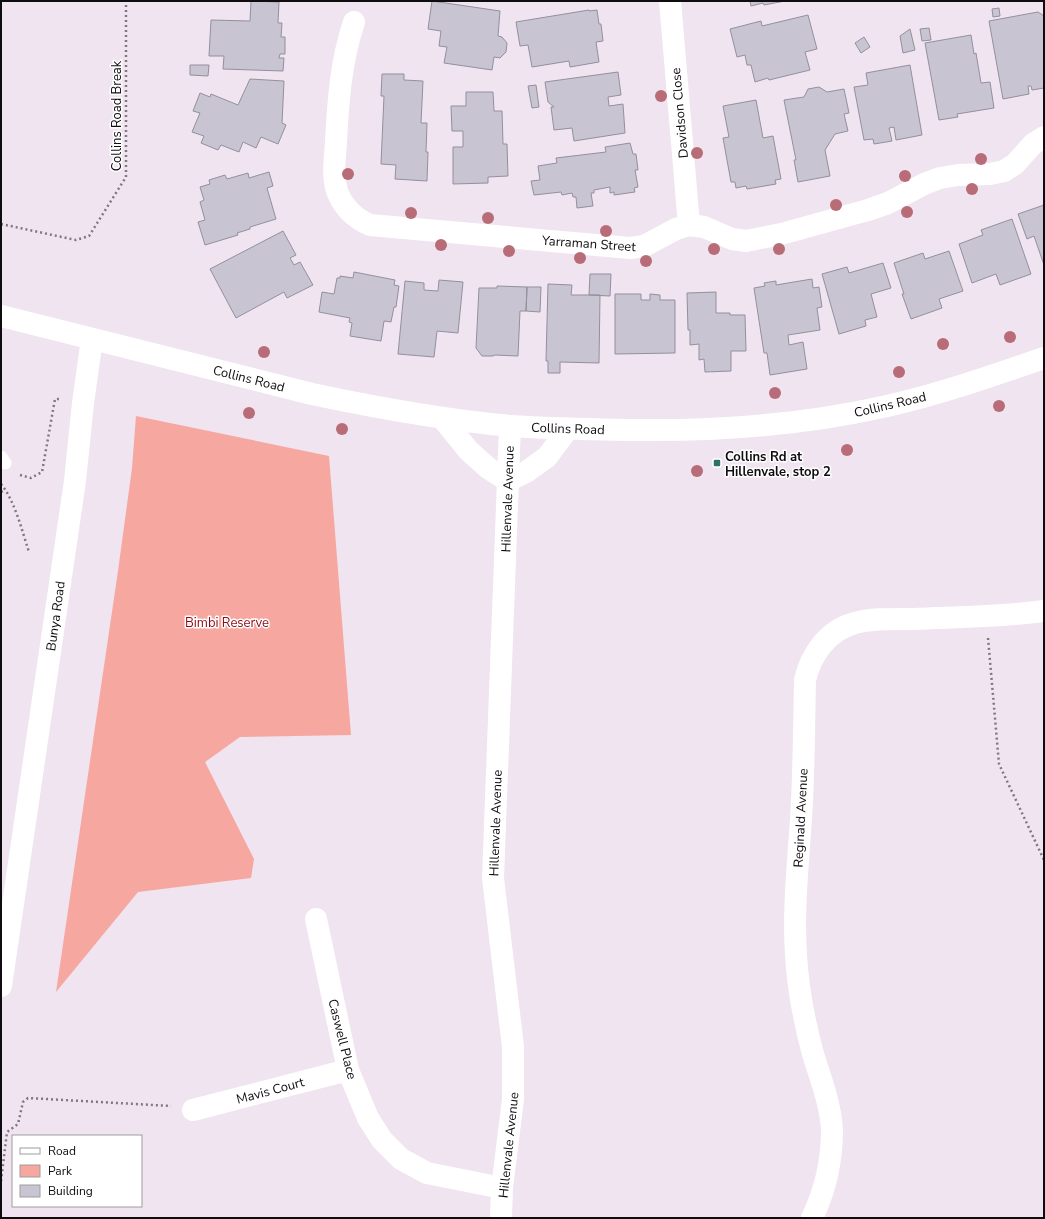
<svg xmlns="http://www.w3.org/2000/svg" width="1045" height="1219" font-family="'Nunito Sans',sans-serif">
	<rect width="100%" height="100%" fill="#efe4ef"/>
	<!-- green -->
	<path fill="#f6a7a0" d="M136 416 329 456 351 735 240 737 205 762 254 859 251 878 138 892 56 992 118 571 132 468Z"/>
	<!-- building -->
	<path fill="#c8c4d2" stroke="#93909d" d="M251 1 279 2 278 23H282L281 37H285V54H280L279 58H284L283 71 223 69 224 56H209L211 20 250 21Z
		M432 1 500 11 498 36 502 37 507 43 506 52 500 58 494 57 492 70 444 63 447 47 439 46 441 31 428 29Z
		M750 1H785L764 5 763 3 751 6Z
		M999 8 1000 16 993 17 992 9Z
		M589 10V11L597 10 599 24H601L603 41 596 42 599 62 570 67 569 61 532 67 528 45 520 46 516 22Z
		M1038 12 1044 16V88L1032 90 1031 86H1028L1029 94 1003 99 989 21Z
		M808 15 817 49 805 52 810 70 769 80 768 78 755 82 751 65H747L745 55 737 57 730 29 761 21 762 26Z
		M929 28 931 40 922 41 920 29Z
		M910 29 915 50 903 53 900 36Z
		M971 35 974 54 976 53 981 83 990 82 994 108 957 114 958 117 939 120 925 43Z
		M864 37 870 47 861 53 855 43Z
		M190 65H209L208 76 190 75Z
		M910 65 922 135 896 140 894 127 889 128 892 141 874 144 873 139 864 140 854 87 868 85 866 73Z
		M618 72 621 95 608 97 609 106 623 104 625 133 574 141 572 128 554 130 551 107H554L548 102 545 82Z
		M382 74H404V80L423 81 421 123H427L426 152H428L427 181 395 179 396 165 381 164 384 96H381Z
		M250 79 284 81 282 123 286 125 278 144 261 137 256 148 243 142 239 152 221 145 218 150 201 143 204 136 192 132 200 113 193 111 200 93 210 97 211 94 238 105Z
		M536 85 539 107 532 108 528 86Z
		M819 87 827 92 844 89 849 113 844 114 848 131 835 134 825 150 830 176 798 182 794 160H796L784 100 804 97 808 89Z
		M466 92H493L494 111H502L503 144H507L508 176 488 177V183L453 184V147H463V131H452L451 106H466Z
		M756 100 763 138 773 136 781 179 775 180 776 184 747 189 746 186 736 188 735 182H731L723 138 729 137 723 106Z
		M630 143 633 154H636L638 170H635L638 187 634 188 635 192 614 195V192L610 193V187L594 190V193H591L593 206 577 208 576 197H573L572 193 562 195 561 192 534 195 531 181 540 180 538 166 557 163 556 158 606 152 605 147Z
		M269 172 273 186 267 188 276 219 250 227V229L237 233 238 235 205 245 198 222 205 220 200 202 204 200 200 187 210 184 209 180 225 175 227 179 248 173 249 178Z
		M1044 205V265L1034 236 1027 239 1018 214Z
		M1012 219 1031 274 1000 285 996 274 972 283 959 244 983 235 981 230Z
		M283 231 296 255 290 258 294 265 300 262 313 285 287 298 284 292 236 318 210 269Z
		M949 251 963 291 939 299 942 308 911 319 902 294H904L894 263 923 253 925 259Z
		M883 263 891 288 871 294 877 317 865 320 866 326 839 334 822 274 847 267 849 273Z
		M354 272 395 280 394 285 399 286 396 307H394L391 322 384 321 381 341 350 336 352 323 349 322 350 318 319 312 322 292 334 294 337 278H340V276L353 278Z
		M590 274H611L610 296 589 295Z
		M812 279 813 288 819 287 822 307 817 308 820 330 788 335 789 345 803 342 807 369 770 375 767 353H764L754 288 765 286 764 283 776 281V285Z
		M439 280 463 282 458 333 437 331 434 357 398 354 405 281 424 283V290L438 291Z
		M548 284 572 285 571 295H600L599 363 560 362V373H548V361H546Z
		M497 286 527 287 526 311H520L518 356 495 355 493 356H482L476 348 479 288H497Z
		M527 287H541L540 312 526 311Z
		M716 292V313H730V315H745L746 351H731V371L705 372 704 359 699 360V344L690 345V330H688L687 293Z
		M615 294H641V300H650V294L660 295V300H675V353L615 354Z"/>
	<g fill="none" stroke-linecap="round" stroke-linejoin="round">
		<!-- path -->
		<path stroke="#7f787f" stroke-width="2.5" stroke-dasharray="2 3" stroke-linecap="butt" d="M1 224 76 240 89 236 126 177V1
			M20 475 31 478 42 472 55 399H60
			M1 484C15 501 22 531 29 552
			M1 492 5 490
			M988 638 999 764 1044 860
			M1 1181 7 1132 18 1124 23 1102 28 1098 171 1106"/>
		<!-- lane -->
		<path stroke="#fff" stroke-width="13" d="M1 457 5 463"/>
		<!-- street -->
		<path stroke="#fff" stroke-width="22" d="M670 1 689 225
			M354 22C341 61 338 101 336 142 335 158 332 175 337 191 343 207 354 218 370 225L630 248 644 246 676 229 689 225 704 227 732 239 746 241 781 234 868 210 888 203 924 184 940 178 958 175 990 174 1004 171 1015 164 1033 144 1044 137
			M316 919 348 1070 368 1118 382 1140 401 1159 427 1173 502 1188
			M193 1110 348 1070
			M501 1218 502 1188 513 1099V1047L493 878 510 426
			M812 1218C825 1191 832 1160 832 1130 831 1105 820 1077 813 1054 804 1021 798 989 796 955 793 910 798 864 801 819 804 773 804 726 805 680 811 654 828 630 855 623 871 618 895 619 913 619 956 617 1001 617 1044 611"/>
		<!-- secondary -->
		<path stroke="#fff" stroke-width="22" d="M1 316 312 394C378 408 445 420 511 426 552 429 593 429 635 430 719 431 804 425 887 406 940 394 992 376 1044 358
			M442 418 469 451 488 468 508 481 526 472 547 457 568 429
			M1 986 75 481 83 403 92 339"/>
	</g>
	<!-- trees -->
	<g fill="#b86c77">
		<circle cx="661" cy="96" r="6"/>
		<circle cx="697" cy="153" r="6"/>
		<circle cx="981" cy="159" r="6"/>
		<circle cx="348" cy="174" r="6"/>
		<circle cx="905" cy="176" r="6"/>
		<circle cx="972" cy="189" r="6"/>
		<circle cx="836" cy="205" r="6"/>
		<circle cx="907" cy="212" r="6"/>
		<circle cx="411" cy="213" r="6"/>
		<circle cx="488" cy="218" r="6"/>
		<circle cx="606" cy="231" r="6"/>
		<circle cx="441" cy="245" r="6"/>
		<circle cx="714" cy="249" r="6"/>
		<circle cx="779" cy="249" r="6"/>
		<circle cx="509" cy="251" r="6"/>
		<circle cx="580" cy="258" r="6"/>
		<circle cx="646" cy="261" r="6"/>
		<circle cx="1010" cy="337" r="6"/>
		<circle cx="943" cy="344" r="6"/>
		<circle cx="264" cy="352" r="6"/>
		<circle cx="899" cy="372" r="6"/>
		<circle cx="775" cy="393" r="6"/>
		<circle cx="999" cy="406" r="6"/>
		<circle cx="249" cy="413" r="6"/>
		<circle cx="342" cy="429" r="6"/>
		<circle cx="847" cy="450" r="6"/>
		<circle cx="697" cy="471" r="6"/>
	</g>
	<!-- markers -->
	<rect fill="#2e7265" stroke="#fff" stroke-width="1.5" x="713" y="459" width="8" height="8" rx="2"/>
	<g text-anchor="middle" stroke-width="3" stroke-linejoin="round" paint-order="stroke">
		<!-- street labels -->
		<g font-size="13" fill="#0f0c0f" stroke="#fff">
			<text transform="translate(679 113) rotate(-95)" y="5">Davidson Close</text>
			<text transform="translate(116 116) rotate(-90)" y="5">Collins Road Break</text>
			<text transform="translate(589 243) rotate(4)" y="5">Yarraman Street</text>
			<text transform="translate(249 378) rotate(14)" y="5">Collins Road</text>
			<text transform="translate(890 404) rotate(-13)" y="5">Collins Road</text>
			<text transform="translate(568 428) rotate(2)" y="5">Collins Road</text>
			<text transform="translate(507 499) rotate(-88)" y="5">Hillenvale Avenue</text>
			<text transform="translate(55 616) rotate(-82)" y="5">Bunya Road</text>
			<text transform="translate(800 818) rotate(-87)" y="5">Reginald Avenue</text>
			<text transform="translate(495 823) rotate(-88)" y="5">Hillenvale Avenue</text>
			<text transform="translate(343 1039) rotate(76)" y="5">Caswell Place</text>
			<text transform="translate(270 1090) rotate(-15)" y="5">Mavis Court</text>
			<text transform="translate(508 1145) rotate(-84)" y="5">Hillenvale Avenue</text>
		</g>
		<!-- poi labels -->
		<g font-size="13" font-weight="bold" fill="#0f0c0f" stroke="#fff" text-anchor="start">
			<text x="725" y="461">Collins Rd at<tspan x="725" dy="15">Hillenvale, stop 2</tspan></text>
		</g>
		<!-- park labels -->
		<g font-size="13" fill="#8b0914" stroke="#fff">
			<text x="227" y="627">Bimbi Reserve</text>
		</g>
	</g>
	<!-- border -->
	<rect width="1045" height="1219" fill="none" stroke="#0f0c0f" stroke-width="4"/>
	<!-- legend -->
	<rect x="12" y="1135" width="130" height="72" fill="#ffffff" stroke="#9f9e9f"/>
	<rect x="20" y="1148" width="20" height="6" fill="#ffffff" stroke="#9f9e9f"/>
	<text x="48" y="1155" font-size="12" fill="#0f0c0f">Road</text>
	<rect x="20" y="1165" width="20" height="12" fill="#f6a7a0" stroke="#9f9e9f"/>
	<text x="48" y="1175" font-size="12" fill="#0f0c0f">Park</text>
	<rect x="20" y="1185" width="20" height="12" fill="#c8c4d2" stroke="#9f9e9f"/>
	<text x="48" y="1195" font-size="12" fill="#0f0c0f">Building</text>
</svg>
